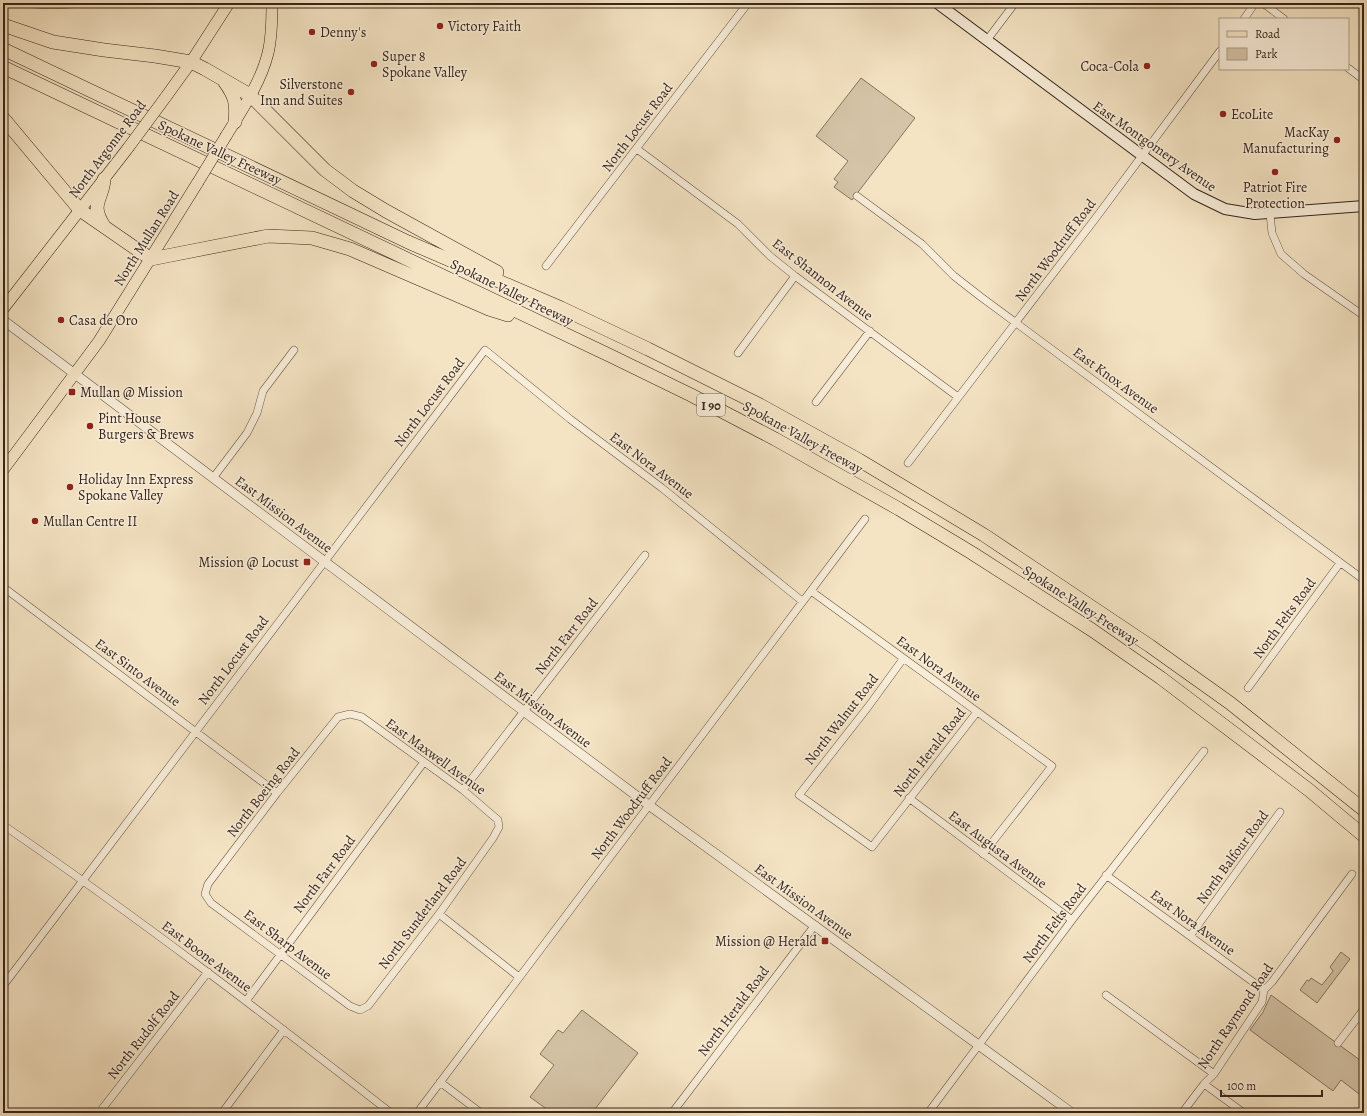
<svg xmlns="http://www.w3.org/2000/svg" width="1367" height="1116" font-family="Alegreya,serif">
	<rect width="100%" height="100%" fill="#f5e4c4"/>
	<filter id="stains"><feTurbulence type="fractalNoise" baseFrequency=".005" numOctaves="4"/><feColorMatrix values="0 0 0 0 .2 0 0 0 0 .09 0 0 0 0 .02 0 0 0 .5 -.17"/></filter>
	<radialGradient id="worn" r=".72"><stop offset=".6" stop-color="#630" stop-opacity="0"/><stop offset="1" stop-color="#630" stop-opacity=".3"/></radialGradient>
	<!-- green -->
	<path fill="#d5c4a7" stroke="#867461" d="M861 78 915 118 852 200 834 187 838 182 834 179 848 161 816 136Z
		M1341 952 1350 959 1317 1003 1300 990 1307 980 1309 981 1311 978 1322 985 1333 971 1330 967Z
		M1271 995 1364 1063V1077L1359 1084 1364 1087 1359 1094 1341 1080 1333 1091 1250 1030 1263 1012Z
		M582 1010 638 1053 592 1113H552L530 1097 554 1065 540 1054 558 1030 563 1033Z"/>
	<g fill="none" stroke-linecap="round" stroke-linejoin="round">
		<defs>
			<path id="minor" d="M14 3 50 5 98 3
				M1263 3 1284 19
				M1244 19 1255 3
				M987 40 1015 3
				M1348 68 1364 80
				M637 149 738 224 770 256 795 276 958 397
				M857 196 922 244 954 276 981 297 1364 580
				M1270 214 1272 233 1281 254 1304 274 1364 316
				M546 266 748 3
				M738 353 795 276
				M816 402 870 331
				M908 463 1095 219 1220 51
				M213 478 247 433 257 413 263 391 294 350
				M3 587 277 793
				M811 591 1052 766 983 854
				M903 659 868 707 799 795 872 847 977 712
				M1248 688 1340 563
				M350 714 362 717 463 790 498 820 499 827 493 838 439 914 368 1006 360 1010 350 1006 211 903 205 894 208 884 277 793 338 717Z
				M463 790 645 555
				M909 798 1072 920
				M3 825C136 916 264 1014 391 1113
				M1106 875 1264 990
				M439 914 519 977
				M1190 936 1280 812
				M3 986 485 350 570 419 662 488 802 601
				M1106 995 1214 1074
				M246 1001 424 762
				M1338 1043 1364 1009
				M440 1082 481 1113
				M1204 1084 1244 1113
				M99 1113 208 972
				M222 1113 284 1030
				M417 1113 865 519
				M672 1113 815 925
				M928 1113 1072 920 1204 751
				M1182 1113 1204 1084 1214 1074 1262 1002 1264 990 1272 982 1352 874"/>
			<path id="tertiary" d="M3 320 650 806 1072 1113"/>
			<path id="secondary" d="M937 3 1194 194 1225 209 1255 214 1364 206"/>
			<path id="primary" d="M165 98 191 62 229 3
				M226 136C242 110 261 82 268 53 272 37 272 19 272 3
				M3 309 128 148
				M3 470 99 341 198 182"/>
			<path id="motorway" d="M3 25 53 42 104 50 155 56 191 62 205 69 250 95 325 170 353 191 386 211 497 272
				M3 49 408 242 561 308 648 349 760 405 859 460 984 535 1150 646 1230 703 1364 810
				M3 67 611 356 691 395 775 439 899 509 972 553 1092 630 1161 678 1309 790 1364 836
				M224 81C235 96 237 103 235 122
				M3 118 80 210 151 259 268 236 312 238 350 249 489 309 508 315
				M104 179C103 200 89 203 104 226"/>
		</defs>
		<!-- minor casing -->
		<use href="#minor" stroke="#665545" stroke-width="8"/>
		<!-- tertiary casing -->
		<use href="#tertiary" stroke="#665545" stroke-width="10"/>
		<!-- secondary casing -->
		<use href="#secondary" stroke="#37251b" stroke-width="12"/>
		<!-- primary casing -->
		<use href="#primary" stroke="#37251b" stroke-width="12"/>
		<!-- motorway casing -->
		<use href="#motorway" stroke="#37251b" stroke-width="14"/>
		<!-- minor -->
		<use href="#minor" stroke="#f8edd9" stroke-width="7"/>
		<!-- tertiary -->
		<use href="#tertiary" stroke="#f8edd9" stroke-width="9"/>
		<!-- secondary -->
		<use href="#secondary" stroke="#f8edd9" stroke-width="10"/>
		<!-- primary -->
		<use href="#primary" stroke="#f5e4c4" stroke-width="11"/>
		<!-- motorway -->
		<use href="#motorway" stroke="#f5e4c4" stroke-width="13"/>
		<defs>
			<path id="primary-bridge" d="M128 148 165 98
				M198 182 226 136"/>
		</defs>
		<!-- primary-bridge casing -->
		<use href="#primary-bridge" stroke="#37251b" stroke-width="12" stroke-linecap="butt"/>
		<!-- primary-bridge -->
		<use href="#primary-bridge" stroke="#f5e4c4" stroke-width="11"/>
	</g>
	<!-- markers -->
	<g fill="#8f2418" stroke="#f8edd9" stroke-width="1.5">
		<circle cx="440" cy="26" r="4"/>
		<circle cx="312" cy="32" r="4"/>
		<circle cx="374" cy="64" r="4"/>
		<circle cx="1147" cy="66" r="4"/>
		<circle cx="351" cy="92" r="4"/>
		<circle cx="1223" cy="114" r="4"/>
		<circle cx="1337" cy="140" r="4"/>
		<circle cx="1275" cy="172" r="4"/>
		<circle cx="61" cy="320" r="4"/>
		<rect x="68" y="388" width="8" height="8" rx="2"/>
		<circle cx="90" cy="426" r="4"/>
		<circle cx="70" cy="487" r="4"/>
		<circle cx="35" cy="521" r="4"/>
		<rect x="303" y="558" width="8" height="8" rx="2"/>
		<rect x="821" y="937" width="8" height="8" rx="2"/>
	</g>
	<g text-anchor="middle" stroke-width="3" stroke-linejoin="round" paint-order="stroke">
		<!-- shield labels -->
		<rect fill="#f8edd9" stroke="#716154" stroke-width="1" x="697" y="394" width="28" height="22" rx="3"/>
		<g font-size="13" font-weight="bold" fill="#37251b">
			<text x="711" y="410">I 90</text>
		</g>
		<!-- poi labels -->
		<g font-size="14" fill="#37251b" stroke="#f8edd9" text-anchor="start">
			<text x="448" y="31">Victory Faith</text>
			<text x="320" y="37">Denny's</text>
			<text x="382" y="61">Super 8<tspan x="382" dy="16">Spokane Valley</tspan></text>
			<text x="1139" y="71" text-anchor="end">Coca-Cola</text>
			<text x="343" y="89" text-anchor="end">Silverstone<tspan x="343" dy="16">Inn and Suites</tspan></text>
			<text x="1231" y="119">EcoLite</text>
			<text x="1329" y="137" text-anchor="end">MacKay<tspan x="1329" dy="16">Manufacturing</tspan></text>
			<text x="1275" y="192" text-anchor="middle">Patriot Fire<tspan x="1275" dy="16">Protection</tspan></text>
			<text x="69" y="325">Casa de Oro</text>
			<text x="80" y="397">Mullan @ Mission</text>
			<text x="98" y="423">Pint House<tspan x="98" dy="16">Burgers &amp; Brews</tspan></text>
			<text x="78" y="484">Holiday Inn Express<tspan x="78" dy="16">Spokane Valley</tspan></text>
			<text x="43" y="526">Mullan Centre II</text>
			<text x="299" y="567" text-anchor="end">Mission @ Locust</text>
			<text x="817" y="946" text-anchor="end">Mission @ Herald</text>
		</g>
		<!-- street labels -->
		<g font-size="14" fill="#37251b" stroke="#f8edd9">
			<text transform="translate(637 127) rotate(-53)" y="5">North Locust Road</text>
			<text transform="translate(1155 146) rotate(35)" y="5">East Montgomery Avenue</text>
			<text transform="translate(107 149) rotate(-53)" y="5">North Argonne Road</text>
			<text transform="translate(220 152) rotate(25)" y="5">Spokane Valley Freeway</text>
			<text transform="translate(146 238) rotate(-58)" y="5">North Mullan Road</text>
			<text transform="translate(1055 250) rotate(-53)" y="5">North Woodruff Road</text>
			<text transform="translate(823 279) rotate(38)" y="5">East Shannon Avenue</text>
			<text transform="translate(512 292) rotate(26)" y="5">Spokane Valley Freeway</text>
			<text transform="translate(1116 380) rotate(36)" y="5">East Knox Avenue</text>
			<text transform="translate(429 402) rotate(-53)" y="5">North Locust Road</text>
			<text transform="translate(803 437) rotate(29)" y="5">Spokane Valley Freeway</text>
			<text transform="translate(652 465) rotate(37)" y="5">East Nora Avenue</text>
			<text transform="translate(284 514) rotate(37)" y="5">East Mission Avenue</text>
			<text transform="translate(1081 605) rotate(33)" y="5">Spokane Valley Freeway</text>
			<text transform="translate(1284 618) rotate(-54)" y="5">North Felts Road</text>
			<text transform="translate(566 636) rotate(-52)" y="5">North Farr Road</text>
			<text transform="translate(233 660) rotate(-53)" y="5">North Locust Road</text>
			<text transform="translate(939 668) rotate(36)" y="5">East Nora Avenue</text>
			<text transform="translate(138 672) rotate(37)" y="5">East Sinto Avenue</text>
			<text transform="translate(543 709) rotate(37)" y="5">East Mission Avenue</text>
			<text transform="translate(841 719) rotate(-52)" y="5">North Walnut Road</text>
			<text transform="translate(929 752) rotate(-52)" y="5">North Herald Road</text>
			<text transform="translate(436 756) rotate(36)" y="5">East Maxwell Avenue</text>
			<text transform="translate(263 792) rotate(-52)" y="5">North Boeing Road</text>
			<text transform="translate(631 808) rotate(-53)" y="5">North Woodruff Road</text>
			<text transform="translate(998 849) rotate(37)" y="5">East Augusta Avenue</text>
			<text transform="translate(1232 857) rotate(-54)" y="5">North Balfour Road</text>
			<text transform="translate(324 874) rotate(-53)" y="5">North Farr Road</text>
			<text transform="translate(804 901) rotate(36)" y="5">East Mission Avenue</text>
			<text transform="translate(422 913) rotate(-53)" y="5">North Sunderland Road</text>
			<text transform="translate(1193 922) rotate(36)" y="5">East Nora Avenue</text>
			<text transform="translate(1054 923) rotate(-53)" y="5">North Felts Road</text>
			<text transform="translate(288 944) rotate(37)" y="5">East Sharp Avenue</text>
			<text transform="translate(207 956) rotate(37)" y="5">East Boone Avenue</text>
			<text transform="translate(733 1011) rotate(-53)" y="5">North Herald Road</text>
			<text transform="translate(1235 1016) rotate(-56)" y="5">North Raymond Road</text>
			<text transform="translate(143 1035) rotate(-52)" y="5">North Rudolf Road</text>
		</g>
	</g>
	<!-- margin -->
	<rect width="1367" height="1116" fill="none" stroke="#f5e4c4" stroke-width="16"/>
	<rect x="4" y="4" width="1359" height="1108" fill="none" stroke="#37251b" stroke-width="2"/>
	<rect x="8" y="8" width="1351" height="1100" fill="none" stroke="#37251b"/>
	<!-- legend -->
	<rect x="1219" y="18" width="130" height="52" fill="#f8edd9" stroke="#ab9d8d"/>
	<rect x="1227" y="31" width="20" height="6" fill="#f5e4c4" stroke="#ab9d8d"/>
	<text x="1255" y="38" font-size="12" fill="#37251b">Road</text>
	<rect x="1227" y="48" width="20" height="12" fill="#d5c4a7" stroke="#ab9d8d"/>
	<text x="1255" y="58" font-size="12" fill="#37251b">Park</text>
	<!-- scale -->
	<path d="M1221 1090v6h101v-6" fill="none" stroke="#37251b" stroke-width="2"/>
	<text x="1227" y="1090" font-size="12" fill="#37251b" stroke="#f8edd9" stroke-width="3" paint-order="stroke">100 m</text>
	<rect width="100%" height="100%" filter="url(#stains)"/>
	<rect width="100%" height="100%" fill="url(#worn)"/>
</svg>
